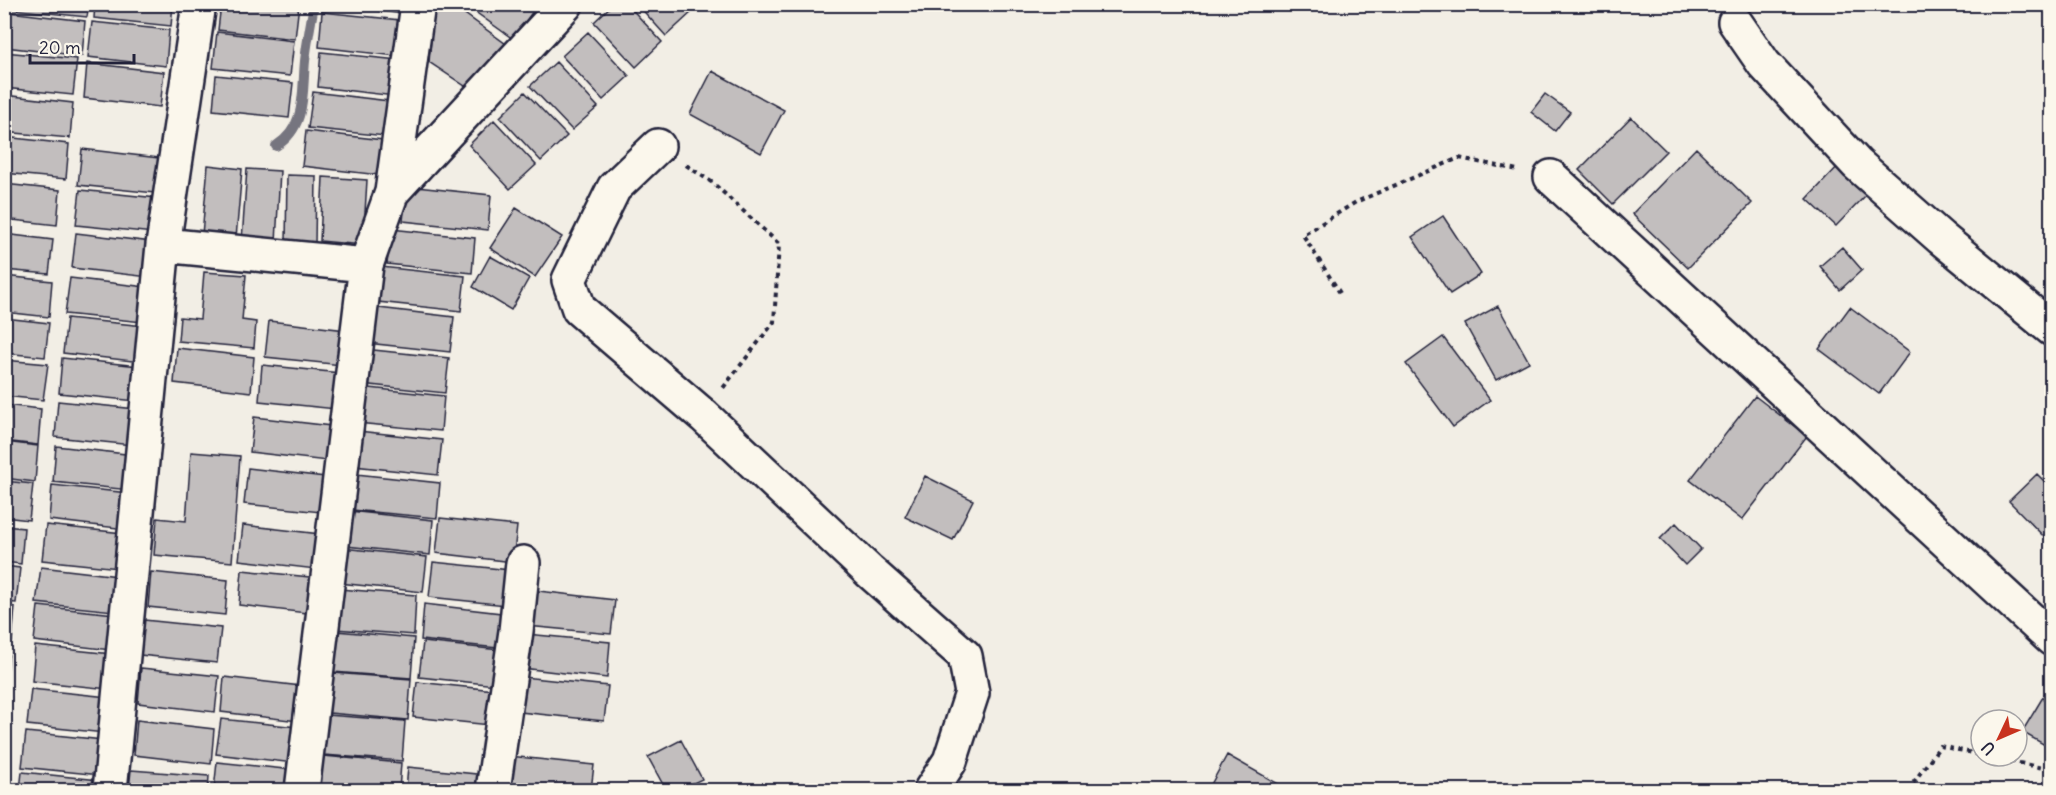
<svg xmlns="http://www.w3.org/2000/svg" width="2056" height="795" font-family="Delius,sans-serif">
	<rect width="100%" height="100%" fill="#f2eee5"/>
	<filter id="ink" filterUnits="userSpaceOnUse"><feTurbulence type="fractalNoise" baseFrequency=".0167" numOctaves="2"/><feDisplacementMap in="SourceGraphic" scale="12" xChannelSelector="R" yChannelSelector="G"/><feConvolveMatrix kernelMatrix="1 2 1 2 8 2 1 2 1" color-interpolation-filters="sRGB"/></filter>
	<g filter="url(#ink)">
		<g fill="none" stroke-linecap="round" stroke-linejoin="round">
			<!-- stream -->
			<path stroke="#76747f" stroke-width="10" d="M276 146C307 127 302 92 305 61 307 42 311 23 314 4"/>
		</g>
		<!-- building -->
		<path fill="#c2bebe" stroke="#22223b" stroke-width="1.5" d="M10 4H89L87 17 10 9Z
			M95 4H173L171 26 94 18Z
			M221 4H299L295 39 218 30Z
			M326 4H404L403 14Z
			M434 4H451L506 44 471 90 429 62Z
			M478 4H538L513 39 474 11Z
			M613 4H627L662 42 636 67 594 22Z
			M637 4H685L692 12 666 36Z
			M9 12 85 21 82 56 5 47Z
			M322 12 400 20 396 56 319 47Z
			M92 22 169 30 166 66 88 57Z
			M217 32 294 41 290 76 213 68Z
			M588 32 629 76 603 100 562 56Z
			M4 52 77 59 73 95 4 88Z
			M321 52 398 60 395 96 318 87Z
			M556 62 598 107 572 130 530 86Z
			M87 63 164 72 160 107 84 98Z
			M712 71 784 110 761 153 690 114Z
			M216 75 293 83 289 118 213 110Z
			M313 92 389 101 386 136 308 128Z
			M525 92 567 136 541 161 500 117Z
			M1545 94 1570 112 1555 131 1531 112Z
			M4 95 73 103 70 138 4 132Z
			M1631 117 1666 151 1613 204 1579 170Z
			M494 120 536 165 510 189 469 145Z
			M306 131 383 140 379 175 302 166Z
			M4 137 69 144 66 179 4 173Z
			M1696 148 1752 203 1688 268 1632 214Z
			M82 149 159 158 155 193 78 185Z
			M208 165 242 169 236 238 202 235Z
			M1839 165 1868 193 1836 226 1807 199Z
			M247 169 280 171 276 242 242 240Z
			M287 175 316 176 315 245 286 244Z
			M323 177 367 180 363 245 320 241Z
			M4 184 60 190 57 225 4 219Z
			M407 186 491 195 488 230 403 221Z
			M80 190 157 198 154 233 76 225Z
			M516 208 562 237 535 277 490 248Z
			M1443 216 1481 274 1450 294 1412 237Z
			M391 229 475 238 472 273 387 264Z
			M76 233 152 242 149 277 72 268Z
			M4 234 53 240 49 274 4 270Z
			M1842 247 1862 270 1840 290 1820 266Z
			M490 256 529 278 511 310 473 287Z
			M381 267 465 276 461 311 378 302Z
			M204 272 246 275 242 320 256 322 254 348 178 341 180 317 200 319Z
			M4 276 52 281 49 317 4 312Z
			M70 278 146 287 143 322 65 314Z
			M1498 306 1529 362 1496 380 1465 324Z
			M370 307 454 317 450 352 367 343Z
			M1850 307 1910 352 1879 394 1819 349Z
			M4 318 49 323 45 357 4 353Z
			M67 318 144 326 141 362 63 353Z
			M269 321 346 330 342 365 265 357Z
			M1443 337 1490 400 1453 427 1406 364Z
			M177 348 254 357 251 392 174 383Z
			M364 349 449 358 445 393 361 384Z
			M62 358 139 366 136 401 59 393Z
			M4 360 48 364 43 400 4 396Z
			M262 365 340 373 336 409 259 401Z
			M360 387 444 396 441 431 357 423Z
			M1755 396 1807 436 1742 520 1690 480Z
			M58 401 136 409 132 445 55 437Z
			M4 405 41 409 38 445 4 441Z
			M254 417 331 426 327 461 250 452Z
			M358 431 442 440 438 475 354 466Z
			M4 442 38 446 35 482 4 478Z
			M56 446 134 455 130 490 53 482Z
			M191 452 240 456 232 562 154 555 157 518 186 521Z
			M248 468 325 477 321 512 244 504Z
			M356 474 440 483 437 518 352 510Z
			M2037 474 2052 489 2051 544 2009 501Z
			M925 476 973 500 953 540 905 517Z
			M4 481 33 484 29 520 4 517Z
			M52 485 129 493 126 529 49 520Z
			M349 511 433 520 430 555 346 546Z
			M440 518 517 526 513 562 436 553Z
			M1676 523 1701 549 1685 565 1660 539Z
			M46 525 123 533 119 568 42 560Z
			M243 525 320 534 316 569 239 560Z
			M4 526 24 528 21 564 4 562Z
			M342 548 427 557 423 592 339 583Z
			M433 562 510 570 506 605 429 597Z
			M4 566 20 568 16 603 4 602Z
			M41 567 118 576 114 611 36 603Z
			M242 570 319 578 315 614 239 605Z
			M151 572 228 580 225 615 148 607Z
			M339 589 416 595 414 635 335 629Z
			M530 590 615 600 611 634 527 626Z
			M424 604 501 613 498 648 421 640Z
			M4 606 15 607 12 642H4Z
			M38 606 115 614 111 650 34 641Z
			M144 620 221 628 217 663 140 655Z
			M336 631 414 638 411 678 333 672Z
			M526 634 610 642 607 678 522 668Z
			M423 642 500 650 496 685 419 677Z
			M35 646 112 654 109 689 32 681Z
			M4 649H9L6 685H4Z
			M141 668 219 676 215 712 138 703Z
			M333 673 411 679 408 720 329 713Z
			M224 677 301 686 298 721 221 712Z
			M523 677 608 686 604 721 520 712Z
			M417 682 494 690 490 725 413 717Z
			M2052 682V749L2022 732Z
			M31 689 108 697 105 733 27 725Z
			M327 715 405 721 402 761 324 755Z
			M221 719 297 727 294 763 216 754Z
			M137 720 214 729 211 764 134 755Z
			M26 732 103 740 100 775 22 767Z
			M681 740 702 779 679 790H666L648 757Z
			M1227 755 1289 790H1208Z
			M323 756 401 763 399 790H321Z
			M509 756 594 765 591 790H506Z
			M217 762 294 770 292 790H214Z
			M408 767 486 775 484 790H406Z
			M131 770 209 776 208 790H129Z
			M22 772 99 780 98 790H20Z"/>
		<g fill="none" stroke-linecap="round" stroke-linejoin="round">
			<defs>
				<path id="minor" d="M1735 22 1764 64 1857 164 1941 238 2052 329
					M658 146 614 188 569 280 579 309 704 416 869 571 965 656 972 693 950 761 931 790
					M1551 177 2052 639
					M392 192 418 4
					M163 245 366 265
					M110 790 163 245 199 4
					M302 790 366 265 392 192 566 4
					M493 790 516 631 523 563"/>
			</defs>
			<!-- minor casing -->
			<use href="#minor" stroke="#22223b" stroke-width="38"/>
			<!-- path -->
			<path stroke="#22223b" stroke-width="4" stroke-dasharray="4.5 4.5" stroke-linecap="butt" d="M686 165 713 183 779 244 774 322 723 388
				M1340 293 1303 235 1356 202 1459 158 1518 170
				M1908 790 1940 746 2052 770"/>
			<!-- minor -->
			<use href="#minor" stroke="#fbf7ec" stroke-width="33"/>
		</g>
	</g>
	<!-- margin -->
	<rect width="2056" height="795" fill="none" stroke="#fbf7ec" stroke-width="24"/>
	<rect x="12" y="12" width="2032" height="771" fill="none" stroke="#22223b" stroke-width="2" filter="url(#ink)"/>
	<!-- north arrow -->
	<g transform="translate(1999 738) rotate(226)"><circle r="28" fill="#fbf7ec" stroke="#a4a2a5" stroke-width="1.5"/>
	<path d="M0-4.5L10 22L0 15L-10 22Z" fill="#c8321e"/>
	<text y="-9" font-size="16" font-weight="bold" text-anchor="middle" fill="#22223b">U</text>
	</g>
	<!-- scale -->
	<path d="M30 54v9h104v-9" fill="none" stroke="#22223b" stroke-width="3"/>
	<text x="39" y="54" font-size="18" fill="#22223b" stroke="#fbf7ec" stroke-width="4.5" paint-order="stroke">20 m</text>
</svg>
